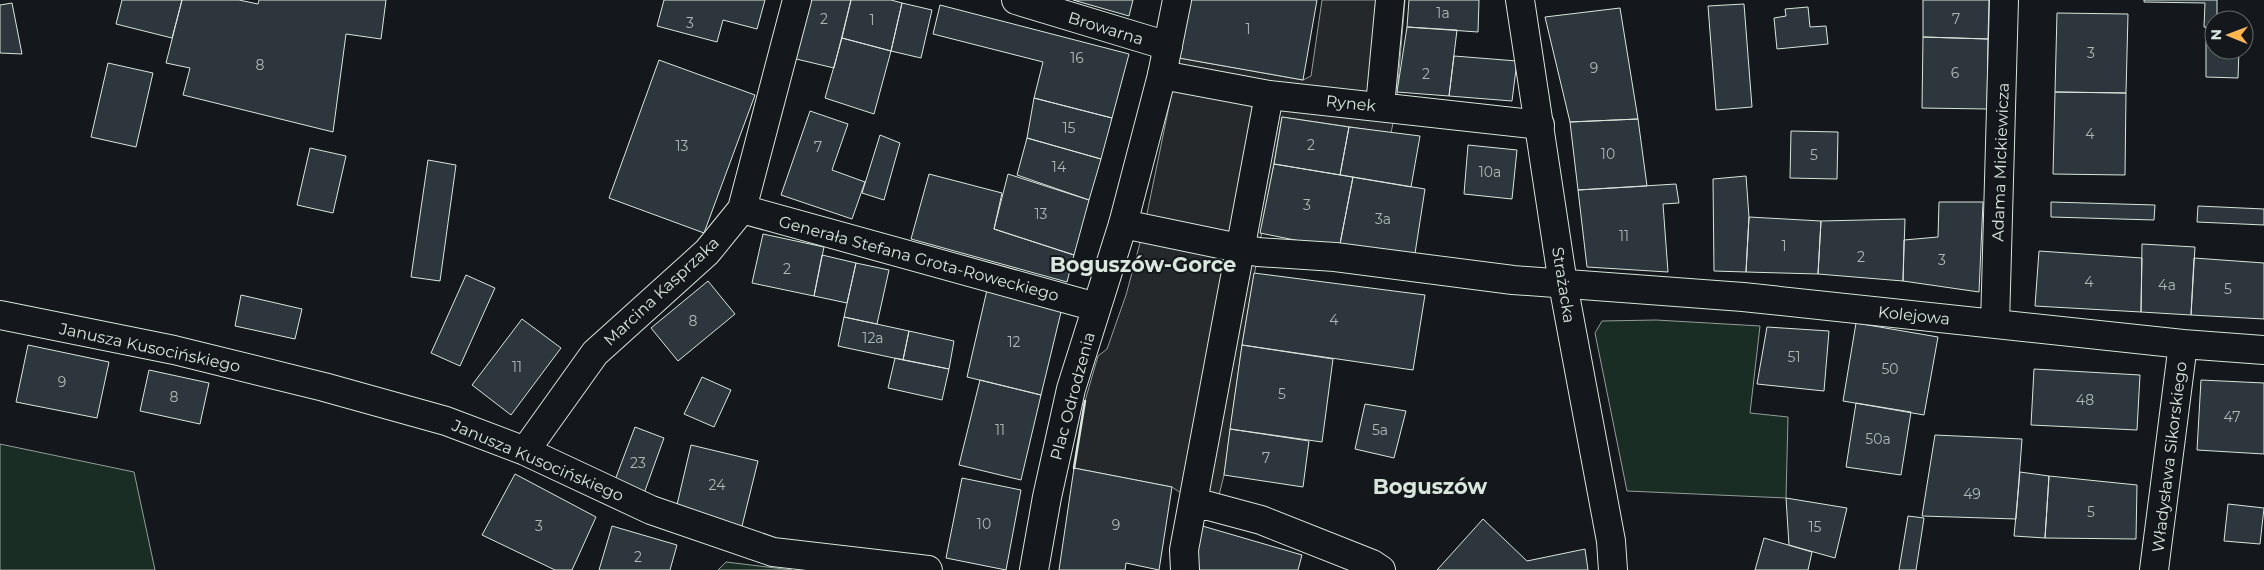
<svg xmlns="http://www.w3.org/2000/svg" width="2264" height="570" font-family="Montserrat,sans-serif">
	<rect width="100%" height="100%" fill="#14181c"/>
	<!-- green -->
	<path fill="#1a2d24" stroke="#939e99" d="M1656 320 1760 326 1750 413 1788 417 1786 498 1627 491 1595 333 1602 321Z
		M0 444 134 472 155 570H0Z
		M726 562 792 570H718Z"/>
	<!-- parking -->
	<path fill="#24282b" stroke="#939e99" d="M1322 0H1405L1396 108 1391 133 1282 117 1242 345 1224 475 1216 507 1194 502 1172 487 1074 468 1085 401 1098 356 1107 349 1126 295 1144 228 1179 58 1303 80 1311 76Z"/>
	<!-- building -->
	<path fill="#2c363c" stroke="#d8e6dc" d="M122 0H182L172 38 116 24Z
		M182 0H239L258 4 259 0H386L381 39 346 34 333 132 183 95 190 68 166 63Z
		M664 0H765L757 29 723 20 717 42 657 26Z
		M807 0H851L834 68 792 58Z
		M851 0H891L902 3 891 51 842 38Z
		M1073 0H1133L1129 16Z
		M1188 0H1317L1303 80 1179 58Z
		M1409 0H1479L1478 32 1407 27Z
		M1923 0H1989L1988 39 1923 37Z
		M2144 0H2217V20H2214V27H2204L2205 3 2144 2Z
		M12 3 22 54 0 53V5Z
		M902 3 932 10 921 58 891 51Z
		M1744 4 1752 107 1716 110 1708 6Z
		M940 5 1129 54 1112 118 1034 98 1043 62 933 34Z
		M1808 7 1810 27 1826 26 1828 44 1777 49 1774 18 1786 16 1785 9Z
		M1620 8 1638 119 1570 122 1545 17Z
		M2057 13 2128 14 2126 93 2055 92Z
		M1407 27 1457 30 1449 96 1397 92Z
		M2206 27H2214V50H2239L2238 78 2206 77Z
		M1923 37 1988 39 1987 109 1922 108Z
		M842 38 891 51 874 114 825 98Z
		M1454 56 1517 61 1512 101 1449 96Z
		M659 60 755 95 704 233 609 198Z
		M108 63 153 73 136 147 91 137Z
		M2055 92 2126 93 2125 175 2053 174Z
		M1034 98 1112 118 1101 159 1027 138Z
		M810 111 848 124 832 170 865 182 852 219 781 195Z
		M1282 117 1349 127 1340 175 1274 164Z
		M1638 119 1647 186 1578 190 1570 122Z
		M1349 127 1420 136 1411 187 1340 175Z
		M1791 131 1838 132 1837 179 1790 178Z
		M880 135 900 143 884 200 862 193Z
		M1027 138 1101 159 1089 200 1017 175Z
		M1468 145 1517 150 1512 199 1464 194Z
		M310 148 346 156 333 213 297 205Z
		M428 160 456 165 440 281 411 277Z
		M1274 164 1353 177 1339 249 1260 233Z
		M929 174 1002 193 994 229 1074 255 1067 282 911 239Z
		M1008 174 1089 200 1074 255 994 229Z
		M1746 176 1749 217 1746 272 1714 271 1713 179Z
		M1353 177 1425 189 1414 260 1339 249Z
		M1676 184 1679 203 1663 204 1668 272 1587 267 1578 190Z
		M1939 202H1983L1979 292 1903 281 1904 240 1938 237Z
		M2051 202 2155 205 2154 220 2051 217Z
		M2198 206 2264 209V225L2197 222Z
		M1749 217 1821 221 1818 274 1746 272Z
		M1905 219 1903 281 1818 274 1821 221Z
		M763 234 824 247 814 296 752 283Z
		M2142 244 2195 247 2191 315 2141 312Z
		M2039 251 2142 258 2141 312 2035 306Z
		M822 255 856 263 847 303 814 296Z
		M2194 258 2264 263V319L2191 315Z
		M856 263 889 270 877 324 844 317Z
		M1254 273 1425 295 1413 370 1242 345Z
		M466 275 495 288 460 366 431 353Z
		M708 281 735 314 678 361 651 328Z
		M987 290 1062 308 1041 395 967 377Z
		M241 295 302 309 295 339 235 326Z
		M844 317 909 331 903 360 838 346Z
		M522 319 561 348 511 415 472 385Z
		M1856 323 1938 337 1924 415 1843 401Z
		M1767 327 1829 331 1824 391 1757 384Z
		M909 331 954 341 949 369 903 360Z
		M28 345 109 362 97 418 16 402Z
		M1242 345 1333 359 1322 442 1230 429Z
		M895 358 949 369 942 400 888 388Z
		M2034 369 2140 375 2137 430 2031 425Z
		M149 370 209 383 200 424 140 411Z
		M702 377 731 390 714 427 684 414Z
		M980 380 1041 395 1021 480 959 465Z
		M2201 380 2264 383V454L2197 450Z
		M1856 403 1911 412 1901 475 1846 467Z
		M1365 404 1406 411 1394 458 1355 449Z
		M635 427 664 438 642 499 612 488Z
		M1230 429 1309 441 1303 487 1224 475Z
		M1935 435 2022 439 2016 519 1922 516Z
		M691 445 758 461 742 526 676 509Z
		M1074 468 1172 487 1159 570 1126 563 1125 570H1059Z
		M2020 472 2049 476 2045 538 2014 536Z
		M515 474 596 517 572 570H555L482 535Z
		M2049 476 2137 485 2136 539 2045 538Z
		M962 478 1021 490 1006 570 946 558Z
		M1786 498 1847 508 1835 558 1789 545Z
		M2228 504 2264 508 2260 544 2224 541Z
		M1908 516 1924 518 1916 570H1899Z
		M1483 519 1527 561 1585 549 1588 570H1437Z
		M1199 525 1302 555 1298 570H1192Z
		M612 526 677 545 670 570H599Z
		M1764 538 1812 552 1808 570H1755Z"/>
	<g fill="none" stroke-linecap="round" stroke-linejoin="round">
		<defs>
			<path id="street" d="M1016 0 1168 46
				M1162 75 1269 95 1540 125
				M1380 106 1390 0
				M742 209 1096 307
				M1123 224 1258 252 1335 257 1513 280 1743 297 2183 344 2264 350
				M0 315 174 350 324 387 446 421 525 451 651 510 773 552 928 570
				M1995 324 2004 0
				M525 451 595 353 707 252 742 209 797 0
				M1194 502 1261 520 1372 564 1381 570
				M1185 570 1184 550 1269 95
				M2154 570 2183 344"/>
			<path id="primary" d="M1520 0 1563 284 1611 541 1613 570
				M1034 570 1047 497 1071 389 1123 224 1162 75 1177 0"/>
		</defs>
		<!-- street casing -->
		<use href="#street" stroke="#d8e6dc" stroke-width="30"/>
		<!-- primary casing -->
		<use href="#primary" stroke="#d8e6dc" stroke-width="30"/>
		<!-- street -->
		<use href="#street" stroke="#14181c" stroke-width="28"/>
		<!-- primary -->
		<use href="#primary" stroke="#14181c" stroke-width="28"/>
		<!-- wall -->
		<path stroke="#d8e6dc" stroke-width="2.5" d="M1074 468 1085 401"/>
	</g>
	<g text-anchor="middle" stroke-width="4" stroke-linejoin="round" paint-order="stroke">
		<!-- number labels -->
		<g font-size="14" fill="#adbab4">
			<text x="1443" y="18">1a</text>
			<text x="824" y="24">2</text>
			<text x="1956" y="24">7</text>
			<text x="872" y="25">1</text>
			<text x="690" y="28">3</text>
			<text x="1248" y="34">1</text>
			<text x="2091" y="58">3</text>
			<text x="1077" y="63">16</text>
			<text x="260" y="70">8</text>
			<text x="1594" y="73">9</text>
			<text x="1955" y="78">6</text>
			<text x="1426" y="79">2</text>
			<text x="1069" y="133">15</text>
			<text x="2090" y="139">4</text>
			<text x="1311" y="150">2</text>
			<text x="682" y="151">13</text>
			<text x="818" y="152">7</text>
			<text x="1608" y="159">10</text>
			<text x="1814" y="160">5</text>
			<text x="1059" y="172">14</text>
			<text x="1490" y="177">10a</text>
			<text x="1307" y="210">3</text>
			<text x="1041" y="219">13</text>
			<text x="1383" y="224">3a</text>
			<text x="1624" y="241">11</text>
			<text x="1784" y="251">1</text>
			<text x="1861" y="262">2</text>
			<text x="1942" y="265">3</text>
			<text x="787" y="274">2</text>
			<text x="2089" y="287">4</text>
			<text x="2167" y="290">4a</text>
			<text x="2228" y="294">5</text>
			<text x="1334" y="325">4</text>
			<text x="693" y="326">8</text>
			<text x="873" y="343">12a</text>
			<text x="1014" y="347">12</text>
			<text x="1794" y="362">51</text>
			<text x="517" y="372">11</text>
			<text x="1890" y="374">50</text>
			<text x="62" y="387">9</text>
			<text x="1282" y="399">5</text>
			<text x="174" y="402">8</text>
			<text x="2085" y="405">48</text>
			<text x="2232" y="422">47</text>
			<text x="1000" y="435">11</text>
			<text x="1380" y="435">5a</text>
			<text x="1878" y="444">50a</text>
			<text x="1266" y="463">7</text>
			<text x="638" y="468">23</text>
			<text x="717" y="490">24</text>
			<text x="1972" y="499">49</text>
			<text x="2091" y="517">5</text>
			<text x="984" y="529">10</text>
			<text x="1116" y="530">9</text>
			<text x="539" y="531">3</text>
			<text x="1815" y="532">15</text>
			<text x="638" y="562">2</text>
		</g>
		<!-- street labels -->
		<g font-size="16" fill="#d8e6dc" stroke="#14181c">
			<text transform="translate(1106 28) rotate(17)" y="6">Browarna</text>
			<text transform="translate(1351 103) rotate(6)" y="6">Rynek</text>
			<text transform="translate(2000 162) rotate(-88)" y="6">Adama Mickiewicza</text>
			<text transform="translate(919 258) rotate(15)" y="6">Generała Stefana Grota-Roweckiego</text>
			<text transform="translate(1564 285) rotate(81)" y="6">Strażacka</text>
			<text transform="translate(661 291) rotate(-43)" y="6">Marcina Kasprzaka</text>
			<text transform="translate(1914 315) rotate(6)" y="6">Kolejowa</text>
			<text transform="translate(150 347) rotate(12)" y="6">Janusza Kusocińskiego</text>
			<text transform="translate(1072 396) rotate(-75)" y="6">Plac Odrodzenia</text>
			<text transform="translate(2169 457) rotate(-83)" y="6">Władysława Sikorskiego</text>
			<text transform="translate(538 460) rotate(23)" y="6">Janusza Kusocińskiego</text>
		</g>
		<!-- district labels -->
		<g font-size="21" font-weight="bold" fill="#d8e6dc" stroke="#14181c">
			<text x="1143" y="272">Boguszów-Gorce</text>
			<text x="1430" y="494">Boguszów</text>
		</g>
	</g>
	<!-- north arrow -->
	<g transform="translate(2229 35) rotate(271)"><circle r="24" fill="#14181c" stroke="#626a69"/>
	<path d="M0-4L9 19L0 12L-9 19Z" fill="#ffb74d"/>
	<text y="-8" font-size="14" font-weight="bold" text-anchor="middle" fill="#d8e6dc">N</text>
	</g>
</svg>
